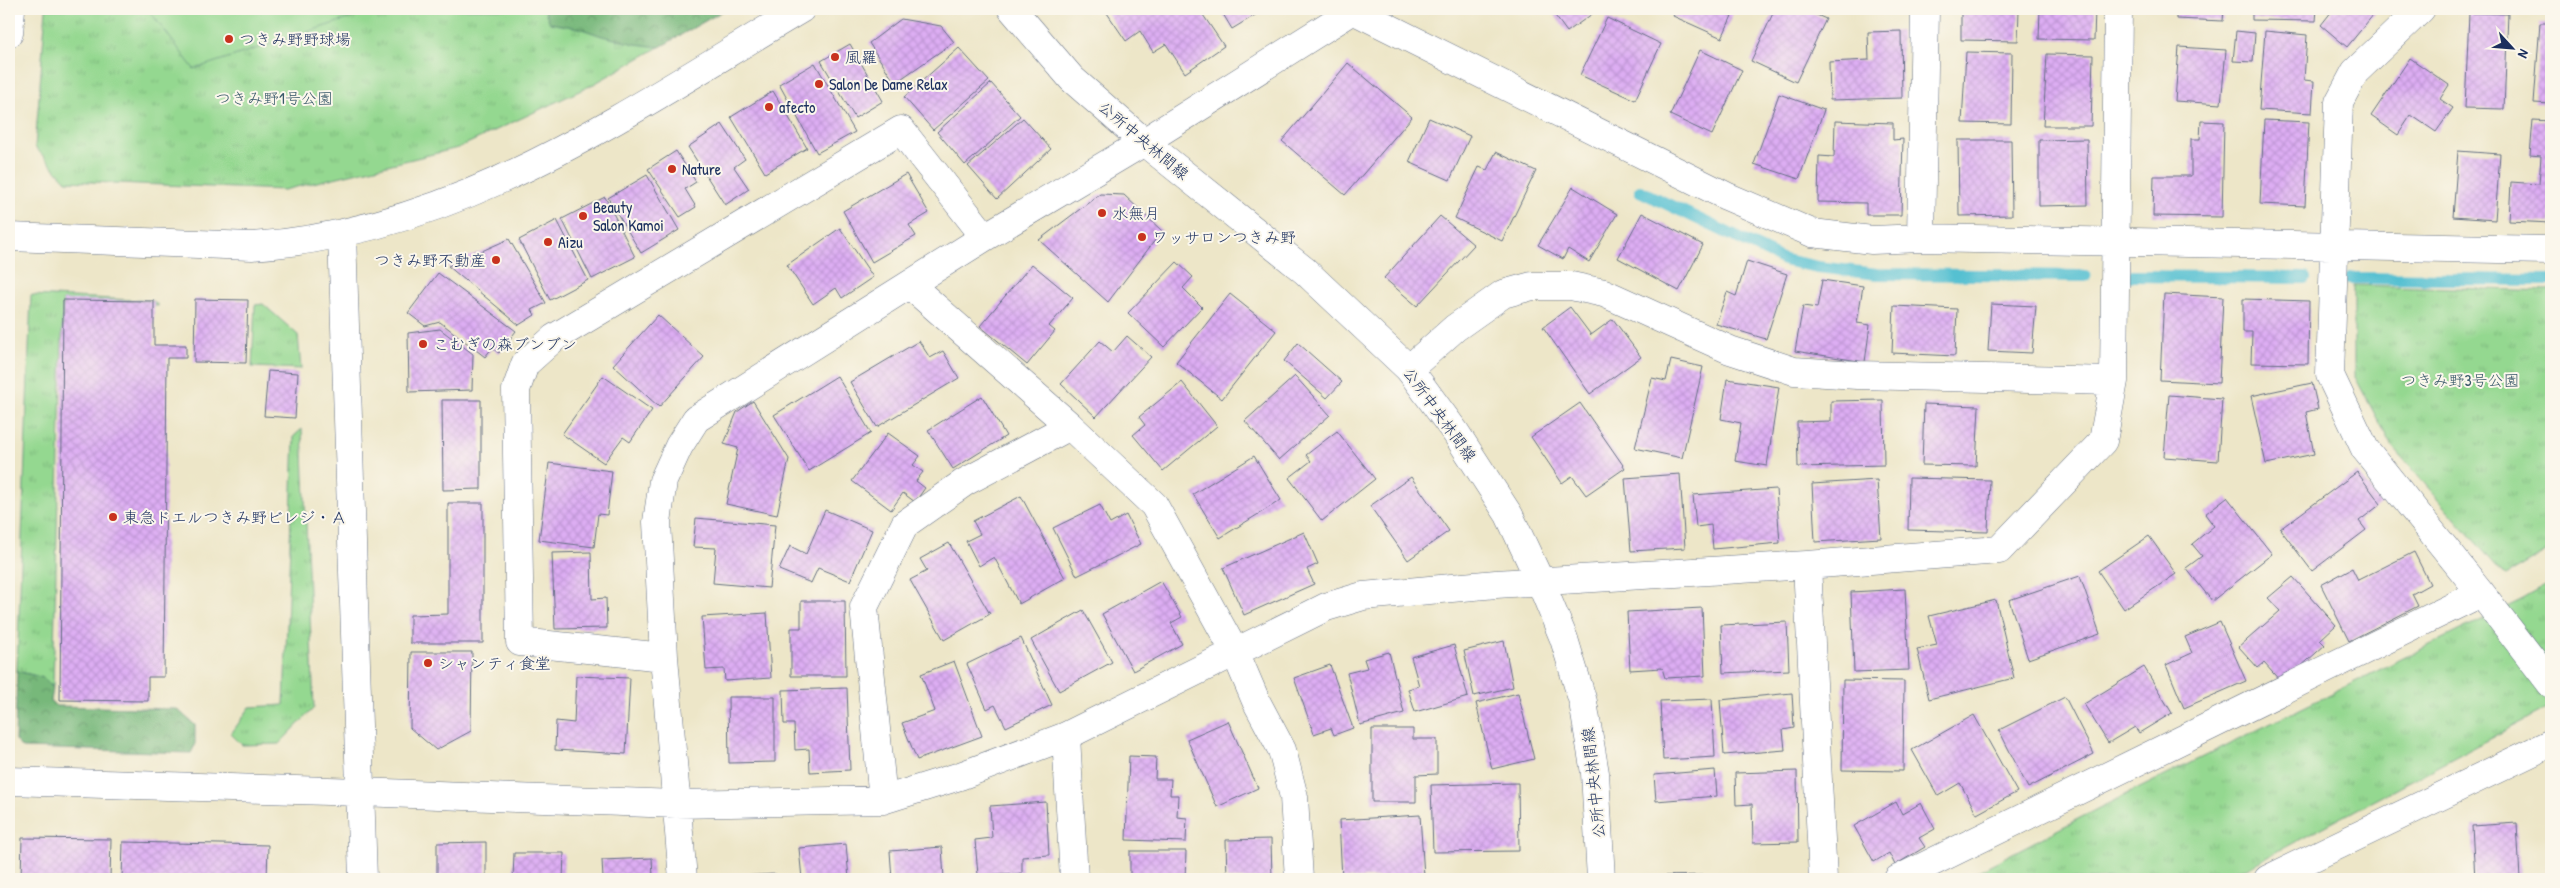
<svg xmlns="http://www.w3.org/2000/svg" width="2560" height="888" font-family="'Patrick Hand','Klee One',sans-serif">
	<defs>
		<pattern id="grass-tufts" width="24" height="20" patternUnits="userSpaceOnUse" patternTransform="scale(1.25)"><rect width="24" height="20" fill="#94d890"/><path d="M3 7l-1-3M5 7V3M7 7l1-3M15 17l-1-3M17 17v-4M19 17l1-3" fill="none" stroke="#7fba7f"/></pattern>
		<pattern id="forest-crowns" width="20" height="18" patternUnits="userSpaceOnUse" patternTransform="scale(1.25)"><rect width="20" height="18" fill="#77b87a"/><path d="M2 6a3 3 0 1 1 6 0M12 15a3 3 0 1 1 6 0" fill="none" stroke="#619667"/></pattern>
		<pattern id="building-cross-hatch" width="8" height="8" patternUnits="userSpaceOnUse" patternTransform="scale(1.25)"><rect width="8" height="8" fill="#ddadf3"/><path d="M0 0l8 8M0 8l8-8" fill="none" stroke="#bd95d3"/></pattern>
	</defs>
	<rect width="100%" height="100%" fill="#fbf7ec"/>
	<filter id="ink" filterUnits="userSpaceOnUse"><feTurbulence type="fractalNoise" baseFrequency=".02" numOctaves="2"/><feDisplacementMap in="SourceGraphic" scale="10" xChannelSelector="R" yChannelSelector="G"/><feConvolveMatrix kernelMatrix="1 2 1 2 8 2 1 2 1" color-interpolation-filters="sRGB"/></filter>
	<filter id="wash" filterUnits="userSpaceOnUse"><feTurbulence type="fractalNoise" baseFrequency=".0096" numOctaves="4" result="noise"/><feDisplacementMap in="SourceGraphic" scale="20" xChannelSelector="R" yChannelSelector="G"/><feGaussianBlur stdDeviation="1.12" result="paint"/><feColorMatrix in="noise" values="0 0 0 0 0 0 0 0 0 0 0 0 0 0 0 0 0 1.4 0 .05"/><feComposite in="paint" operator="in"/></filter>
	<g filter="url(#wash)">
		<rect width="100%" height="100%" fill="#ede6c8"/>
		<!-- grass -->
		<path fill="url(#grass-tufts)" stroke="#588477" d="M46 9H726L592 85 458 148 284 190 66 181 35 147Z
			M2354 285 2551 291V549L2505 576 2391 445 2354 375Z
			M31 295 154 301 158 306 63 300 53 687 44 678 17 671Z
			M263 304 298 335 301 369 252 367 255 305Z
			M302 429 314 708 279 744 242 745 231 734 250 707 284 705 294 436Z
			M2551 583V706L2226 879H1963L2099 808 2523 599Z"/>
		<!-- forest -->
		<path fill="url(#forest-crowns)" stroke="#49746c" d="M544 9H726L660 47 635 44 602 36 579 28 550 23Z
			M17 671 44 678 53 688 51 701 56 706 177 709 195 725V745L191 753 22 748 15 740Z"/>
		<!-- pitch -->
		<path fill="#94d890" stroke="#588477" d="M148 9H378L194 69Z"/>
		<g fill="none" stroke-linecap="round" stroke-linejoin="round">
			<!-- stream -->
			<path stroke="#55c0d1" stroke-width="12" d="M1640 191 1784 260 1818 267 1877 274 2085 276
				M2132 276 2305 278
				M2350 278 2551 280"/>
		</g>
		<g id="blocks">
			<!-- building -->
			<path fill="url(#building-cross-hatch)" d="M1114 9H1199L1224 46 1185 73 1166 44 1153 52 1140 31 1126 41 1107 13Z
				M1220 9H1265L1232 29Z
				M1550 9H1599L1567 32Z
				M1677 9H1735L1722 38 1673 16Z
				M1775 9H1803L1826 19 1796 82 1751 61Z
				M1961 9H2019L2018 41 1961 40Z
				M2040 9H2095L2094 40 2039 39Z
				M2176 9H2224L2223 21 2176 19Z
				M2252 9H2317L2316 21 2252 20Z
				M2329 9H2378L2347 47 2321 25 2332 11Z
				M2469 13 2508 14 2504 109 2465 108Z
				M1607 18 1661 44 1635 100 1580 75Z
				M901 19 941 26 954 42 895 83 869 43Z
				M2540 23H2551V104L2534 103Z
				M1901 31 1902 98 1830 100 1829 62 1869 60 1868 32Z
				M2236 31 2255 33 2253 62 2233 61Z
				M2265 31 2307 35 2304 80 2314 81 2312 113 2259 110Z
				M850 44 883 101 855 118 821 61Z
				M2179 47 2226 50 2221 104 2175 101Z
				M959 48 989 81 933 130 904 97Z
				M1700 50 1742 70 1712 135 1670 115Z
				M1966 52 2012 53 2011 124 1962 123Z
				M2047 54 2093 55 2091 126H2043Z
				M2410 58 2449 85 2440 99 2453 108 2436 132 2411 115 2398 135 2371 116Z
				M815 63 855 132 817 153 779 84Z
				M1348 63 1412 117 1345 195 1282 141Z
				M991 83 1020 116 965 165 937 132Z
				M773 91 807 148 765 173 731 117Z
				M1779 94 1824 110 1799 179 1754 164Z
				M1023 118 1051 149 997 199 968 166Z
				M1429 118 1470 136 1450 180 1409 162Z
				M2264 120 2309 122 2305 206 2260 204Z
				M2533 120 2551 121V223L2509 221 2511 182 2539 184 2541 156 2530 155Z
				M1835 121 1893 123V140L1903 139 1901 215H1866V203L1818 202 1819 156 1834 157Z
				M2201 121 2224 122 2222 217 2153 216 2154 176H2191V139H2200Z
				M722 124 745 159 734 167 749 189 725 205 688 147Z
				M2087 139 2088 205 2039 206V140Z
				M1958 140H2011L2012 215 1959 216Z
				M676 151 696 182 685 189 696 207 680 217 648 169Z
				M2458 151 2500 154 2495 220 2453 217Z
				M1496 152 1536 171 1502 241 1455 218 1479 167 1487 170Z
				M906 174 929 213 909 225 916 236 872 262 843 211Z
				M647 175 679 230 641 253 608 198Z
				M1573 187 1617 214 1589 262 1568 249 1563 259 1538 245Z
				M1100 194 1124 195 1162 231 1108 302 1039 240Z
				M605 197 635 257 592 279 562 219Z
				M1642 213 1703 245 1679 291 1618 258Z
				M1440 216 1474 245 1417 306 1384 278Z
				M557 220 588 280 550 300 519 240Z
				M840 228 873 277 842 298 836 288 813 304 787 265Z
				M509 239 546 303 532 310 535 315 519 325 448 266Z
				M1747 261 1787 274 1766 339 1716 324 1727 292 1736 296Z
				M1177 262 1193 277 1183 288 1202 307 1164 347 1128 313Z
				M1032 264 1073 298 1049 326 1055 331 1027 365 980 326Z
				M438 273 516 331 499 353 492 348 485 357 440 322 425 326 408 313Z
				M1822 280 1863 286 1857 323 1870 325 1865 362 1795 351 1803 306 1817 308Z
				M1230 294 1276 331 1222 399 1176 362Z
				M2164 294 2223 297 2219 383 2160 380Z
				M195 299 248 300 246 363 194 362Z
				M2243 299 2309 301 2308 364 2251 363 2252 332H2243Z
				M63 300 154 301V345H186V358H167L164 677H148V701L60 700Z
				M1991 304 2036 306 2032 353 1988 351Z
				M1894 306 1957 309 1955 356 1892 353Z
				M1570 307 1591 335 1613 319 1641 357 1590 394 1543 327Z
				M658 315 704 357 659 407 613 365Z
				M440 329 473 354 472 390 409 392 408 333Z
				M1127 336 1151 357 1096 417 1061 384 1100 341 1113 352Z
				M919 341 930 358 943 351 959 378 877 427 850 382Z
				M1298 343 1342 382 1327 398 1284 361Z
				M1671 360 1703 367 1682 458 1635 448 1652 378 1666 381Z
				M268 371 298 373 295 418 264 416Z
				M603 376 652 410 630 442 623 437 604 463 562 434Z
				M837 376 871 433 809 471 774 415Z
				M1295 376 1330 415 1279 460 1245 421Z
				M1727 379 1779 387 1767 466 1735 461 1741 423 1721 419Z
				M1182 382 1217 426 1163 471 1133 435 1145 425 1139 417Z
				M2312 383 2318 409 2306 412 2314 454 2266 464 2251 396Z
				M2169 395 2222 399 2218 461 2164 457Z
				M982 396 1006 436 953 469 928 430Z
				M442 400H481V489L443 490Z
				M1883 400 1884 465 1798 467 1797 422 1831 421V401Z
				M753 401 789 459 777 515 726 504 738 448 724 444 737 412Z
				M1580 403 1625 468 1586 495 1572 476 1562 483 1531 437Z
				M1924 404 1979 406 1976 466 1922 465Z
				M1337 431 1375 479 1322 521 1289 478 1311 461 1306 455Z
				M888 433 920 456 913 465 923 472 916 481 925 488 915 502 903 493 891 510 852 481Z
				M1254 456 1281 500 1220 538 1193 494Z
				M549 463 612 471 607 515 598 514 594 547 539 540Z
				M2357 472 2381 504 2359 521 2366 530 2312 571 2280 529Z
				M1680 474 1685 548 1631 551 1625 478Z
				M1411 477 1449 531 1408 560 1370 506Z
				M1909 478 1990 480 1988 532 1908 530Z
				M1877 480 1881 538 1815 542 1812 484Z
				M1776 489 1780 543 1713 549 1711 525 1696 527 1693 495Z
				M1021 496 1065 578 1019 604 994 557 979 566 966 541 980 534 973 521Z
				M2227 497 2272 554 2212 601 2186 568 2202 556 2192 544 2214 526 2205 514Z
				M448 503H483V643H410V615L448 614Z
				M1100 505 1110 524 1126 515 1141 544 1077 576 1053 528Z
				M825 510 872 530 850 581 818 568 811 583 779 570 790 546 806 554Z
				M696 518 775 525 769 588 713 583 716 548 693 547Z
				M1304 532 1318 564 1307 569 1314 584 1244 615 1223 568Z
				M2149 536 2176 574 2124 609 2098 571Z
				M949 543 990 614 944 640 910 580 927 571 920 559Z
				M591 552 592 599 606 598 607 628 555 629 552 553Z
				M2414 552 2430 584 2412 594 2418 606 2349 641 2321 585 2352 568 2358 580Z
				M2080 576 2100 634 2028 659 2009 600Z
				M2293 577 2336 625 2320 640 2325 645 2282 683 2264 663 2258 668 2239 647 2280 611 2268 598Z
				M1161 581 1182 617 1171 623 1182 644 1133 671 1102 614Z
				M1905 589 1909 670 1854 672 1851 592Z
				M1996 600 2014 678 1929 699 1917 649 1937 645 1929 616Z
				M801 601H845L846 676H791V628H801Z
				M1702 608 1705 676 1665 678 1662 668 1630 670 1627 612Z
				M1083 610 1112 662 1059 691 1031 640Z
				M767 613 771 678 725 681 724 669 706 670 702 617Z
				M1787 622 1789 670 1723 673 1721 625Z
				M2220 622 2246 681 2184 708 2166 665 2192 653 2185 637Z
				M1021 638 1052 705 1006 727 995 705 987 709 967 664Z
				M1504 641 1513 687 1474 696 1464 651Z
				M1454 645 1468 697 1415 712 1408 689 1419 686 1411 657Z
				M411 652H472L471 731 436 750 410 728Z
				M1389 652 1404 713 1360 725 1347 673 1367 668 1364 659Z
				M954 661 982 736 917 760 902 723 935 711 921 674Z
				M1330 665 1353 728 1334 735 1331 728 1314 734 1294 678Z
				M2144 667 2172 713 2139 733 2135 727 2108 743 2084 704Z
				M576 676 630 678 626 754 555 750 556 721 574 723Z
				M1843 680 1904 681 1903 771 1842 770Z
				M847 688 850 770 810 772 809 749 795 750 794 724H784L783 690Z
				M1518 693 1534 759 1492 769 1476 703Z
				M1792 693 1794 728 1783 730 1785 750 1724 755 1720 700Z
				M728 697H775V762L729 763Z
				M2065 697 2094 754 2028 788 1999 730Z
				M1712 699 1715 757 1663 760 1660 701Z
				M1974 715 2017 792 1977 814 1960 783 1938 796 1912 750Z
				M1228 721 1258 788 1217 807 1187 739Z
				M1372 729H1413V739H1437V774L1416 775V802H1372Z
				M1129 756 1156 757 1155 779H1171L1170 795H1178L1177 817 1187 818 1186 842 1126 840Z
				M1715 770 1717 796 1656 801 1654 775Z
				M1797 771 1798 842 1753 843 1752 804 1736 805 1735 773Z
				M1518 783 1519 851 1433 852 1431 785Z
				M1046 802 1049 855 1022 857V873L978 875 975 840 992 838 990 806Z
				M1896 802 1902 814 1921 803 1935 829 1919 838 1925 847 1895 865 1889 853 1874 862 1854 826Z
				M1420 815 1424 876 1342 879 1339 820Z
				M2517 823 2520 879H2475L2472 826Z
				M22 838 111 839 110 879H21Z
				M1271 839 1272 879H1227L1226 840Z
				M123 842 268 845 267 879H122Z
				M486 842V879H437V843Z
				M846 844 849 879H802L799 848Z
				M942 847 944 879H892L890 851Z
				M1130 851H1186L1185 879H1130Z
				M514 853H564L563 879H513Z
				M652 858 653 877H664V879H603L602 860Z
				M776 874V879H723V877Z
				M1714 875V879H1657V876Z"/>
		</g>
	</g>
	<g filter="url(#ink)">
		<use href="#blocks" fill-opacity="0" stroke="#646f83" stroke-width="1"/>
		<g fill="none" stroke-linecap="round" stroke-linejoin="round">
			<defs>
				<path id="minor" d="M2421 9 2355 72 2339 102 2330 375 2365 449 2481 593 2551 684
					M1353 10 1726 196 1812 233 1872 240 1921 238 2551 250
					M1921 238 1925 9
					M910 285 1070 426 1154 505 1236 654 1256 701 1282 750 1294 797 1299 879
					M1409 369 1455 328 1503 294 1532 286H1571L1604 293 1730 350 1794 371 1857 375 2114 381
					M1807 565 1823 879
					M664 657 520 642 516 390 525 364 554 338 901 130 985 237
					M1066 736 1074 879
					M360 792 676 804 883 800 960 776 1066 736 1326 607 1363 596 1496 584 1807 565 1999 550 2103 441 2114 381 2118 9
					M883 800 864 607 905 524 965 482 1070 426
					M683 879 664 657 657 522 663 481 679 446 696 419 985 237 1144 142 1355 9
					M1898 879 2481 593
					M2268 879 2551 743"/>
				<path id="tertiary" d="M1012 9 1072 79 1144 142 1305 271 1409 369 1456 433 1509 515 1540 581 1564 639 1583 702 1595 773 1601 879
					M9 33 11 9
					M342 234 363 879
					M9 237 252 246C461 232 627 112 801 9
					M9 781 360 792"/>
			</defs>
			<!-- minor casing -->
			<use href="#minor" stroke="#646f83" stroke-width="29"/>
			<!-- tertiary casing -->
			<use href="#tertiary" stroke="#646f83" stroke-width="29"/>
			<!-- minor -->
			<use href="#minor" stroke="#fff" stroke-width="28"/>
			<!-- tertiary -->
			<use href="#tertiary" stroke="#fff" stroke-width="28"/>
		</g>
	</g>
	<!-- markers -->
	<g fill="#c8321e" stroke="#fbf7ec" stroke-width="2">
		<circle cx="229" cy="39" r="5"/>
		<circle cx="835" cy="57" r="5"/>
		<circle cx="819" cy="84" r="5"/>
		<circle cx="769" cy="107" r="5"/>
		<circle cx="672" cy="169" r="5"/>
		<circle cx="1102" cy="213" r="5"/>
		<circle cx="583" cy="216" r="5"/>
		<circle cx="1142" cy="237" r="5"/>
		<circle cx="548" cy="242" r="5"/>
		<circle cx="496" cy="260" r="5"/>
		<circle cx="423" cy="344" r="5"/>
		<circle cx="113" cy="517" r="5"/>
		<circle cx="428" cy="663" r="5"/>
	</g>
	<g text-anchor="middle" stroke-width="4" stroke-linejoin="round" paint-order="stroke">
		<!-- poi labels -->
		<g font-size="16" fill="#1b2f5e" stroke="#fbf7ec" text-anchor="start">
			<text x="239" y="45">つきみ野野球場</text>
			<text x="845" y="63">風羅</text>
			<text x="829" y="90">Salon De Dame Relax</text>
			<text x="779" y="113">afecto</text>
			<text x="682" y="175">Nature</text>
			<text x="593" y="213">Beauty<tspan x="593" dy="18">Salon Kamoi</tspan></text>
			<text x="1112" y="219">水無月</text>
			<text x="1152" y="243">ワッサロンつきみ野</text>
			<text x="558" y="248">Aizu</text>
			<text x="486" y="266" text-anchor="end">つきみ野不動産</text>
			<text x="433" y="350">こむぎの森ブンブン</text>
			<text x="123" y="523">東急ドエルつきみ野ビレジ・Ａ</text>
			<text x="438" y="669">シャンティ食堂</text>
		</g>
		<!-- park labels -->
		<g font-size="16" fill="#39596a" stroke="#fbf7ec">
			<text x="274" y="104">つきみ野1号公園</text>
			<text x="2460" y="386">つきみ野3号公園</text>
		</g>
		<!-- street labels -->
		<g font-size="16" fill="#1b2f5e" stroke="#fbf7ec">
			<text transform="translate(1144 140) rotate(40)" y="6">公所中央林間線</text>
			<text transform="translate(1440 414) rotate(54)" y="6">公所中央林間線</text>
			<text transform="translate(1593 783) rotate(-96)" y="6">公所中央林間線</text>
		</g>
	</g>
	<!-- margin -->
	<rect width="2560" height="888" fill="none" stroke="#fbf7ec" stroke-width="30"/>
	<!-- north arrow -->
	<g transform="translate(2512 48) rotate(116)" stroke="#fbf7ec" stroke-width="4" paint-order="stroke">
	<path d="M0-4L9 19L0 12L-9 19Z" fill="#1b2f5e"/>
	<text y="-8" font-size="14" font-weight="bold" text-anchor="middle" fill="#1b2f5e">N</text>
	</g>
</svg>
